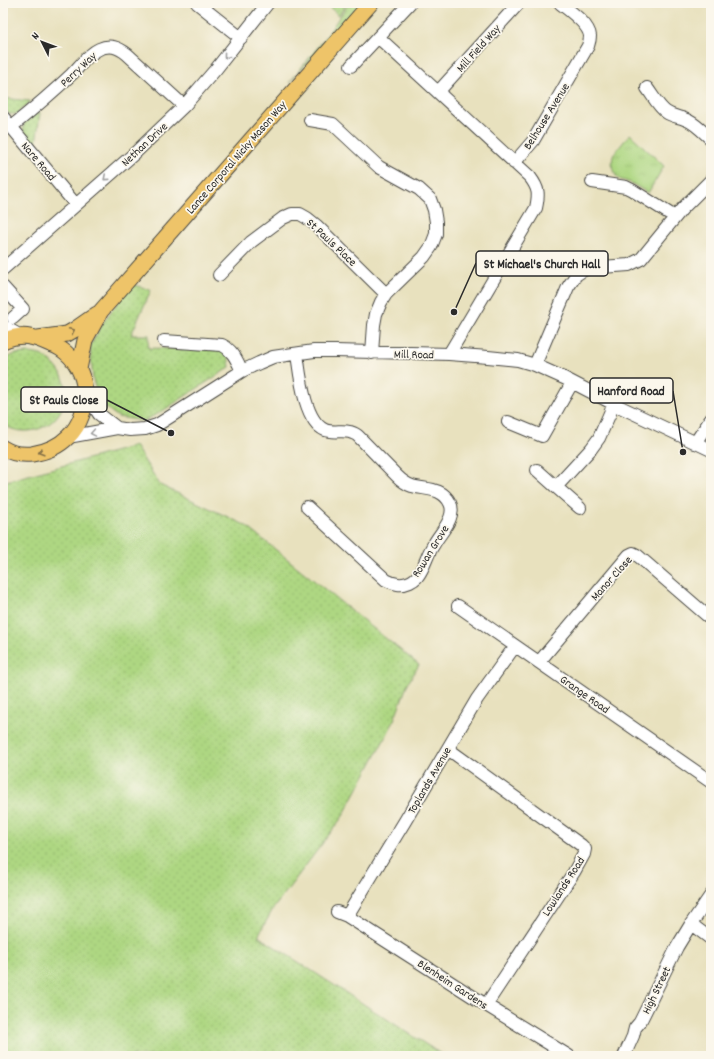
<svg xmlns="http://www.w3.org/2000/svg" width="714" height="1059" font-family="Dekko,sans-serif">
	<defs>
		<pattern id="grass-dots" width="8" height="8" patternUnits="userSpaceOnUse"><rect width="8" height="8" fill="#aed782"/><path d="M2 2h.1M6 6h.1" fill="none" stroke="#96b970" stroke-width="1.8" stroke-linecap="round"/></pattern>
		<pattern id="park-tufts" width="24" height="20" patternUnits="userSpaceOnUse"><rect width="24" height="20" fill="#aed782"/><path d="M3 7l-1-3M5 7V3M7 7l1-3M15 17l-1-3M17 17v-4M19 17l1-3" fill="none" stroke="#96b970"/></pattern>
	</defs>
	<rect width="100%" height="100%" fill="#fbf7ec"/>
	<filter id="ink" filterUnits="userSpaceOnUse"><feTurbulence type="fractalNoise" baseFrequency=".025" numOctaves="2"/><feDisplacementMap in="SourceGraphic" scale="8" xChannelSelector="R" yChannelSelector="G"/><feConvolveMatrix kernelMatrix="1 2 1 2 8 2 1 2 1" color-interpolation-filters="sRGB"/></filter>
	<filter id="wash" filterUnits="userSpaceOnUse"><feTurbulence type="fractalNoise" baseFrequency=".012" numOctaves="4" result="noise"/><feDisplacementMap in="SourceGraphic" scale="16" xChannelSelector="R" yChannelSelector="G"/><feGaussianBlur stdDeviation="0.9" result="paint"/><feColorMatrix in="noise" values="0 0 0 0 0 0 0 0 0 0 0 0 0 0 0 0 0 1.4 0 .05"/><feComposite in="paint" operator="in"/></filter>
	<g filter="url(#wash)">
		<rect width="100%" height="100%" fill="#e8e1be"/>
		<!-- grass -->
		<path fill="url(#grass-dots)" stroke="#6c8156" d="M324 3H347L339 15Z
			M349 3H361L289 83 325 38Z
			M3 98 30 101V102L16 114H9L3 106Z
			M39 112 40 113 36 144H33L23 131 24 124Z
			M132 284 151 290 131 335H149L148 348 222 350 228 355 230 367 164 410 144 421 118 417 100 403 93 380 90 346 104 321Z
			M28 353C32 353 36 354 40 355 46 357 52 362 57 368 79 395 57 433 23 431 16 431 8 428 3 424V360L15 354Z
			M135 446 160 485 245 525 419 665 408 683 392 725 343 816 273 909 258 936 444 1056H3V482Z"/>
		<!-- park -->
		<path fill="url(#park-tufts)" stroke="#6c8156" d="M630 134 664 166 648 193 631 183 619 179 616 176 612 164 613 155Z"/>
	</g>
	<g filter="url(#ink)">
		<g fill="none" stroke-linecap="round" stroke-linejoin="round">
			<defs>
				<path id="minor" d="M197 3 241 38
					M378 37 530 177C539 189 539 194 536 208L449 354
					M351 66 410 3
					M647 88C653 96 658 106 666 112 673 117 682 117 689 121 697 125 704 133 711 139
					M438 92 519 3
					M3 117 76 205
					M310 120 333 124 379 167 419 189 430 199 434 210 436 222V234L431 247 424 257 386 294 381 302 376 314 374 325 372 353
					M11 127C32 110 52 93 72 74 80 66 88 54 99 49 110 44 118 47 127 54L184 106
					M514 163 533 141 588 46C589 43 590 39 590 36 589 24 570 11 560 3
					M592 182 626 187 632 190 675 217
					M3 269 135 153 162 127 184 106 216 69 268 3
					M219 275 251 242 283 218 292 214H300L307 218 317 226 386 294
					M3 287 23 309 13 318
					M3 326 21 336
					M164 341 222 345C233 350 237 361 242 371
					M297 354C300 374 304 421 325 430 333 433 342 430 350 432 353 433 356 434 358 436L397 476C401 480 406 484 412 486 426 490 442 487 450 503 452 507 452 513 450 518 447 527 439 535 434 544 427 554 425 567 417 577 415 579 412 581 410 582 401 586 394 584 386 580L307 507
					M535 365 568 287 576 275 582 271 588 268 629 265 641 259 682 209 711 180
					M86 391 95 408 99 414 117 428
					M508 422 542 436 572 383
					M68 437 117 428 130 430 145 429 157 425 242 371 259 363 273 357 314 351H335L449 354 488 357 518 360 535 365 564 378 614 404 711 450
					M695 443 711 419
					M537 470 556 487
					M580 508 556 487 591 449 599 438 614 404
					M458 606 711 782
					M539 662 629 555 633 553 637 555 711 619
					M448 749 581 845 585 849 584 854 574 872 486 1005
					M337 912 347 916 486 1005 569 1056
					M347 916 405 821 477 699 515 646
					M691 924 711 939
					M624 1056 633 1036 635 1028 640 1022 677 947 691 924 711 895"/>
				<path id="major" d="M38 338 67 334 74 330 97 314
					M3 341C21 333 33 336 50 344 54 345 58 347 61 349 90 368 93 413 68 437 58 447 45 452 32 454 21 455 12 454 3 448
					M79 369 85 340 101 311 371 3"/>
			</defs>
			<!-- minor casing -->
			<use href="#minor" stroke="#474641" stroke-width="14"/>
			<!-- major casing -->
			<use href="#major" stroke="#474641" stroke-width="17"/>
			<!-- minor -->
			<use href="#minor" stroke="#fff" stroke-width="12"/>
			<!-- major -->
			<use href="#major" stroke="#eec469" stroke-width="15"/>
		</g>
		<!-- one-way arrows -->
		<defs><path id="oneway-chevron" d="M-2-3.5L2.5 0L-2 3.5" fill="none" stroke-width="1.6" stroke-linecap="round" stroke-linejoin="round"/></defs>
		<g stroke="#a0a0a0">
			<use href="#oneway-chevron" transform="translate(226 56) rotate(129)"/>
			<use href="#oneway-chevron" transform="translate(106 178) rotate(139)"/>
			<use href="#oneway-chevron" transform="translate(93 433) rotate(170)"/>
		</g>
		<g stroke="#837047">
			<use href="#oneway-chevron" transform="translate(72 331) rotate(-27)"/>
			<use href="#oneway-chevron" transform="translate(41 452) rotate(164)"/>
		</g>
	</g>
	<g text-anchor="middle" stroke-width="3.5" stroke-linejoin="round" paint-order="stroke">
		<!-- street labels -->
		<g font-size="12" fill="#2b2b2b" stroke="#fbf7ec">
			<text transform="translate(478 48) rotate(-48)" y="4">Mill Field Way</text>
			<text transform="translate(78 69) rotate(-43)" y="4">Perry Way</text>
			<text transform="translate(546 116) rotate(-58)" y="4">Belhouse Avenue</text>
			<text transform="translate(144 144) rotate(-43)" y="4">Nethan Drive</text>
			<text transform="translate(236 157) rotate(-49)" y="4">Lance Corporal Nicky Mason Way</text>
			<text transform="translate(39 161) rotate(50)" y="4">Nare Road</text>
			<text transform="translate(332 242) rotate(43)" y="4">St Pauls Place</text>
			<text transform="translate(414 354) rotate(1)" y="4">Mill Road</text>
			<text transform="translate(430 551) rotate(-58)" y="4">Rowan Grove</text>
			<text transform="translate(611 578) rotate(-48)" y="4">Manor Close</text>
			<text transform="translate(585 694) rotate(35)" y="4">Grange Road</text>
			<text transform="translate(429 780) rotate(-60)" y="4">Toplands Avenue</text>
			<text transform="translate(563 886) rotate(-57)" y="4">Lowlands Road</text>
			<text transform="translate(453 984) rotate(33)" y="4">Blenheim Gardens</text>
			<text transform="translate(656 990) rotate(-64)" y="4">High Street</text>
		</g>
	</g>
	<!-- callouts -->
	<path fill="none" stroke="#2b2b2b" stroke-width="1.5" d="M454 312L476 263M683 452L673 391M171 433L107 400"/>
	<g fill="#2b2b2b" stroke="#fbf7ec" stroke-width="1.5">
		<circle cx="454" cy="312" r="4"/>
		<circle cx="683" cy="452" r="4"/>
		<circle cx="171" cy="433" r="4"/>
	</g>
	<g fill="#fbf7ec" stroke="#2b2b2b" stroke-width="1.5">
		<rect x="476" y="251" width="132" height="25" rx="4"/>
		<rect x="590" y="378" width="83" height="25" rx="4"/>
		<rect x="21" y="387" width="86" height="25" rx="4"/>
	</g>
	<g font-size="13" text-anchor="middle" font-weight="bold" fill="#2b2b2b">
		<text x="542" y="268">St Michael's Church Hall</text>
		<text x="631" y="395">Hanford Road</text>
		<text x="64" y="404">St Pauls Close</text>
	</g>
	<!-- margin -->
	<rect width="714" height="1059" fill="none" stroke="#fbf7ec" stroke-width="16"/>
	<!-- north arrow -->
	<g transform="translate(42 42) rotate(312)" stroke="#fbf7ec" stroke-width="3" paint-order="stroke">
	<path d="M0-3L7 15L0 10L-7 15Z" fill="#2b2b2b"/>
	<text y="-6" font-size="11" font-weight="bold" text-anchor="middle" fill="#2b2b2b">N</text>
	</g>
</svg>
